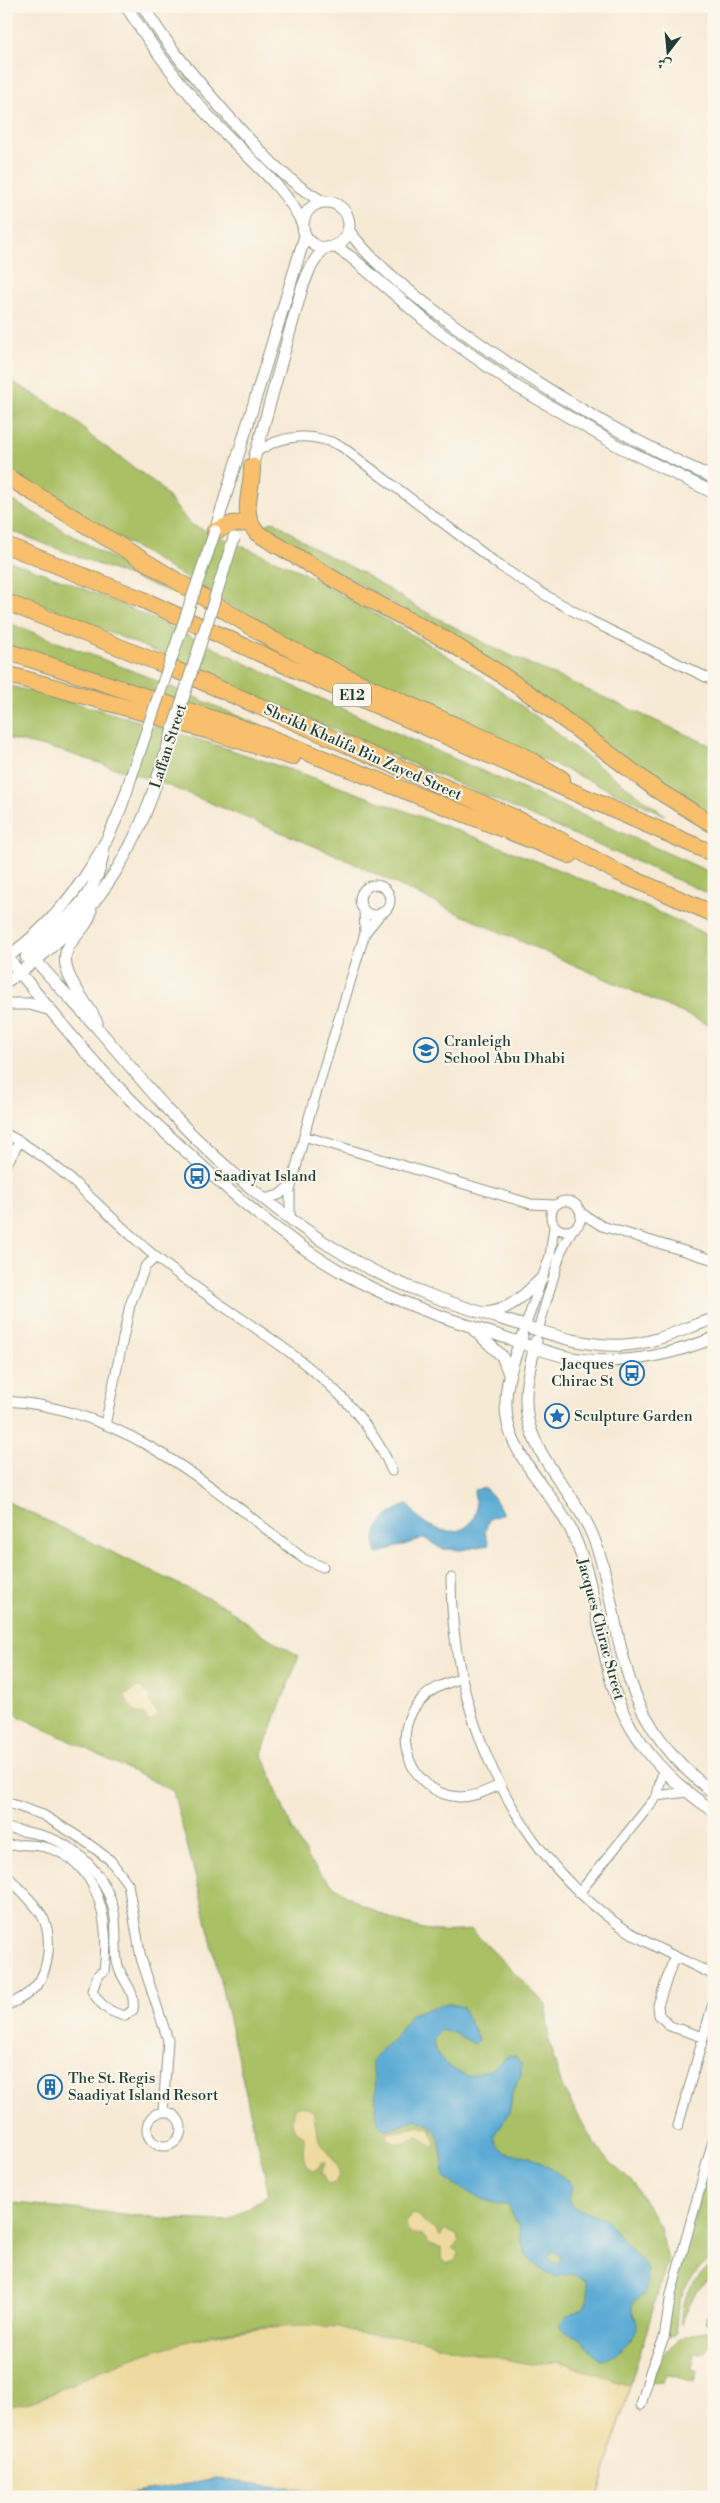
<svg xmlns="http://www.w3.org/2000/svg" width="720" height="2503" font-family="'Libre Bodoni',Amiri,serif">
	<rect width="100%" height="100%" fill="#fbf7ec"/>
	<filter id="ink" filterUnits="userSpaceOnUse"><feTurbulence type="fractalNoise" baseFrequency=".02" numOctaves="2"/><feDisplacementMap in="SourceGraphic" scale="10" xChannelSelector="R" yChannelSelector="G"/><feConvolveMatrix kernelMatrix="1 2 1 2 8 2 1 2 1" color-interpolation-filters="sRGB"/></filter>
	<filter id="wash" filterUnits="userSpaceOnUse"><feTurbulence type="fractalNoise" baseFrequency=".0096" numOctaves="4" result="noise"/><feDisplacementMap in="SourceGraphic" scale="20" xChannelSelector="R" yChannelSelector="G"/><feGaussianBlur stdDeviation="1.12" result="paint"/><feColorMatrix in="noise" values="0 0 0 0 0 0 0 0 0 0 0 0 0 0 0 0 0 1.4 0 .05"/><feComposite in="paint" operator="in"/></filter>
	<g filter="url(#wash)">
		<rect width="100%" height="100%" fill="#f7ead5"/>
		<!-- green -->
		<path fill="#a9c065" stroke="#647e4c" d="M6 378 70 416 92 437 158 485 190 524 298 570 425 642 483 678 551 727 568 743 665 815 313 655 6 469Z
			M6 497 170 592 6 529Z
			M274 521 317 550 361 572 415 606 492 647 714 747V819L431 625 267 531 262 526Z
			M6 560C105 592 198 641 291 685 431 750 573 810 714 874V896L159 653 32 600 6 592Z
			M6 622 143 675 282 735 6 647Z
			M6 685C159 723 309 774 456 830 543 863 630 897 714 938V1027L457 913 336 855 167 785 62 751 6 738Z
			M6 1501 226 1607 260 1633 299 1656 262 1753C279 1793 291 1840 320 1873 342 1898 403 1929 438 1931 449 1932 461 1931 472 1930L546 2005 549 2043 562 2087 595 2145 614 2166 634 2184 660 2227 668 2260 630 2386 559 2362 530 2364 499 2359 444 2347 420 2339 358 2333 338 2327 265 2326 208 2335 95 2373 24 2406H6V2202L171 2219 228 2221 269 2194 202 1902 173 1791 6 1710Z
			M714 2144V2254C689 2280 673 2296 677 2334L668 2337 669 2309Z
			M714 2261V2275L696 2291 681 2324C680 2296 695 2280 714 2261Z
			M714 2328V2349L707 2347 705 2354 696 2352 691 2369 697 2371 694 2382 666 2374 663 2382 650 2383C666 2340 672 2342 714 2328Z"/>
		<!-- sand -->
		<path fill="#eeda9e" stroke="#868c69" d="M136 1687H141L150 1696V1702L157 1715 153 1721 148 1722 144 1714 135 1712 124 1697Z
			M297 2106 306 2107 313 2112C315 2121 316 2130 319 2139 323 2151 349 2167 335 2182L328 2184 321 2173 325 2164 324 2162H321L319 2168 312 2171C300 2164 304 2148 304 2137 301 2133 297 2134 295 2130 290 2123 292 2111 297 2106Z
			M418 2125 430 2130 436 2142 434 2148 418 2136C404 2143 401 2149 385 2137L389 2132 402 2131Z
			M413 2214C422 2216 424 2226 434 2228L439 2236H441L443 2231 446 2230 457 2235 459 2242 452 2248 459 2253 457 2259C452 2264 446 2264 441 2259V2248L430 2244 422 2235 408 2233 406 2223Z
			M306 2325 338 2327 358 2333 420 2339 444 2347 530 2364 559 2362 630 2386 598 2497H345L216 2479 112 2497H6V2406C38 2405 66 2385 95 2373 164 2344 231 2327 306 2325Z"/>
		<!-- water -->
		<path fill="#5babd5" stroke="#3d7484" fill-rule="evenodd" d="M485 1488 497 1502 503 1514 489 1519 485 1532 489 1545 461 1550 442 1549 424 1538 377 1554C369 1528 386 1514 408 1504 412 1509 415 1515 420 1519 435 1533 467 1539 475 1514 477 1507 474 1497 474 1490Z
			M447 2003 463 2007 478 2040 474 2044 456 2034 441 2030C419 2048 451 2071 468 2076L492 2069 509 2055 515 2056 522 2064 521 2075 512 2093 510 2113 494 2135C499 2162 518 2150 534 2159 547 2165 558 2174 571 2182L572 2186 569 2202 573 2207 606 2220 648 2269 645 2294 634 2302 632 2306C631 2314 637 2318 637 2325 637 2339 613 2357 601 2360 592 2355 588 2346 581 2339 574 2334 566 2335 560 2327 567 2306 596 2318 586 2281L572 2274 555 2277 545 2272 527 2257 521 2243 519 2227 508 2205C484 2204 466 2190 446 2179 441 2166 442 2142 437 2133 434 2128 424 2121 418 2120 406 2117 378 2149 376 2109 375 2102 376 2096 376 2089 375 2079 371 2069 372 2059L396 2036 411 2014ZM551 2251 561 2255 560 2262H552L548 2257Z
			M216 2479 330 2493 345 2497H112Z"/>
	</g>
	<g filter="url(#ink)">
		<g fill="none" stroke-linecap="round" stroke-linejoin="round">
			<defs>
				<path id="minor" d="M254 454C281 434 311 432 341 446L500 566 545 595 591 621 714 681
					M360 900a15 15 0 1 1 30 0a15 15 0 1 1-30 0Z
					M365 933 382 912
					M6 1134C61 1161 108 1218 156 1257 236 1324 350 1370 392 1471
					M304 1136 531 1204 555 1205
					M6 1165 20 1141
					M265 1199 279 1195 291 1185
					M551 1216a15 15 0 1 1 30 0a15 15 0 1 1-30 0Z
					M581 1213 602 1226 714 1260
					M290 1218V1191L309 1117 365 933 364 910
					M525 1327 550 1256 554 1227
					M538 1330 561 1251 572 1230
					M6 1401C126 1408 214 1489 304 1559L323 1567
					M105 1425 130 1305 145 1267 156 1257
					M451 1578C451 1705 505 1837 608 1917 640 1942 677 1957 714 1975
					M462 1678C448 1683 434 1687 424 1697 386 1730 410 1794 459 1797 475 1797 486 1791 500 1785
					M657 1796 687 1792
					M6 1802 43 1815 82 1839 110 1860 128 1884 141 1958 168 2040 163 2112
					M6 1828C19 1831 31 1832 44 1836 78 1846 106 1876 114 1911 117 1927 115 1945 117 1961 120 1982 136 1986 133 2010L125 2016C109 2012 101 2006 92 1991L98 1975 104 1971C113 1903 87 1835 7 1846
					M6 1873C16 1888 32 1899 41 1914 53 1933 50 1970 35 1987 27 1996 17 2001 6 2006
					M579 1893 657 1796 663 1770
					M674 1958 658 2005 659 2015 670 2026 703 2037
					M147 2129a17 17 0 1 1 34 0a17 17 0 1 1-34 0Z
					M678 2126 714 2000
					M711 2321 714 2320
					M641 2405 651 2369 664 2338 671 2294 714 2137"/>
				<path id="tertiary" d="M126 6C153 48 182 88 216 124 243 153 289 190 303 225
					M143 6C165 43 194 77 222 109 253 144 282 179 323 202
					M303 225a23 23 0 1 1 46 0a23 23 0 1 1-46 0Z
					M348 230C377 268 417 298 455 326 536 385 622 437 714 478
					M334 246 351 257 435 329 514 385 620 447 714 493
					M250 474 302 288 310 268 323 248
					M215 531 305 236
					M91 910C89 926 77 932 69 946 54 972 89 1001 97 1023
					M23 945C47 975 74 1002 99 1030 122 1056 144 1084 168 1110 221 1166 283 1219 350 1258 398 1286 450 1303 502 1319 542 1331 583 1348 625 1345 657 1343 684 1328 714 1319
					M7 957C37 993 66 1031 98 1066 127 1098 158 1126 190 1155 242 1203 295 1248 358 1281 398 1302 442 1317 485 1331 512 1339 539 1351 567 1357 616 1367 668 1356 714 1338
					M26 957C57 924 98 901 103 852
					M6 958C67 915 111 848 131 777
					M6 982C78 934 129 868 155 786
					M6 1004H30L51 1010
					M485 1313C510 1311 525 1294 542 1278
					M473 1329 502 1356 509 1374
					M522 1336C512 1364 501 1393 508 1424 517 1463 556 1497 573 1534 594 1581 598 1631 611 1680 626 1736 667 1781 714 1811
					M536 1341C530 1368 522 1392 528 1420 538 1462 574 1493 591 1532 609 1573 612 1618 624 1661 638 1716 668 1759 714 1793"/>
				<path id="motorway" d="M252 466C253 490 239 513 257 533L354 591 446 640 499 673 537 699 657 790 714 825
					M6 476 273 640 342 675 522 755 562 779
					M215 531 232 524 249 523
					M6 545 141 599 285 665 714 854
					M6 602 162 664 513 817 551 835 617 872 714 914
					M6 651 265 736 570 855
					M6 674 210 731 292 757"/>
			</defs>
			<!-- minor casing -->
			<use href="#minor" stroke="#8b9484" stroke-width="11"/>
			<!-- tertiary casing -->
			<use href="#tertiary" stroke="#8b9484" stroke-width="13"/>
			<!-- motorway casing -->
			<use href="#motorway" stroke="#8b9484" stroke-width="18"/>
			<!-- minor -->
			<use href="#minor" stroke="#fff" stroke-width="9"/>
			<!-- tertiary -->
			<use href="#tertiary" stroke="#fff" stroke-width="11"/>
			<!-- motorway -->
			<use href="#motorway" stroke="#f8bf6c" stroke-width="16"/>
			<defs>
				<path id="tertiary-bridge" d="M131 777 215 531
					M155 786 234 538"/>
			</defs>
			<!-- tertiary-bridge casing -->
			<use href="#tertiary-bridge" stroke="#8b9484" stroke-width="13" stroke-linecap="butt"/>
			<!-- tertiary-bridge -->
			<use href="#tertiary-bridge" stroke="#fff" stroke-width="11"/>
		</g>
	</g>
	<!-- icons -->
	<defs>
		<symbol id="school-ring" viewBox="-11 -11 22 22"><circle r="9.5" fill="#fbf7ec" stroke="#1f6fb2" stroke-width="1.5"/><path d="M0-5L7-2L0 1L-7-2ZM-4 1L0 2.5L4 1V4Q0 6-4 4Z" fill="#1f6fb2"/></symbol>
		<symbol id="bus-ring" viewBox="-11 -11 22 22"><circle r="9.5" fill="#fbf7ec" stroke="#1f6fb2" stroke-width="1.5"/><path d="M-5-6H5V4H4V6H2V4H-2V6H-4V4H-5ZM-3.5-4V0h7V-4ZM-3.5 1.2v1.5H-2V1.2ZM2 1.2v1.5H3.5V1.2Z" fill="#1f6fb2"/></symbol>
		<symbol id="sight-ring" viewBox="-11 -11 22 22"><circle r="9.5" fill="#fbf7ec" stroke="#1f6fb2" stroke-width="1.5"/><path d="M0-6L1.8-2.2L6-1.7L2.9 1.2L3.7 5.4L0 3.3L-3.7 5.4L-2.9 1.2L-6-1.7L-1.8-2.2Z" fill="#1f6fb2"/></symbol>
		<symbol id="building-ring" viewBox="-11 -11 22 22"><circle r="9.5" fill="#fbf7ec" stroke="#1f6fb2" stroke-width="1.5"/><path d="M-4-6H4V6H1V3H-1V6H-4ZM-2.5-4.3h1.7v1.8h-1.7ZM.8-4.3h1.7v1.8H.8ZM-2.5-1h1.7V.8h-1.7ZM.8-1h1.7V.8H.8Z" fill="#1f6fb2"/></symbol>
	</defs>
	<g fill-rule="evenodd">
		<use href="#school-ring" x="412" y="1036" width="28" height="28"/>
		<use href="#bus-ring" x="183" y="1162" width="28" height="28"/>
		<use href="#bus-ring" x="618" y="1359" width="28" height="28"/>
		<use href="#sight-ring" x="543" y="1402" width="28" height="28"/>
		<use href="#building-ring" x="36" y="2073" width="28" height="28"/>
	</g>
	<g text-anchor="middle" stroke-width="4" stroke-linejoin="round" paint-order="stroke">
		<!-- shield labels -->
		<rect fill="#fbf7ec" stroke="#61756b" stroke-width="1" x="333" y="683.5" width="38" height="23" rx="4"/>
		<g font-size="14" font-weight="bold" fill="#1f3d34">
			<text x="352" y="700">E12</text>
		</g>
		<!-- street labels -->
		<g font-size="15" fill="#1f3d34" stroke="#fbf7ec">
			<text transform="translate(168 746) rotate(-72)" y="5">Laffan Street</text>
			<text transform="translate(363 752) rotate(24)" y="5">Sheikh Khalifa Bin Zayed Street</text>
			<text transform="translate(601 1629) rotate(75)" y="5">Jacques Chirac Street</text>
		</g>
		<!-- poi labels -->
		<g font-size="15" fill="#1f3d34" stroke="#fbf7ec" text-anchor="start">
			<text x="444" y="1046">Cranleigh<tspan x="444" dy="17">School Abu Dhabi</tspan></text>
			<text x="214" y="1181">Saadiyat Island</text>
			<text x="614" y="1369" text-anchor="end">Jacques<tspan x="614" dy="17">Chirac St</tspan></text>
			<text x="574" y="1421">Sculpture Garden</text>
			<text x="68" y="2083">The St. Regis<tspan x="68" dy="17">Saadiyat Island Resort</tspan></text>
		</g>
	</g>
	<!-- margin -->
	<rect width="720" height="2503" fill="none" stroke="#fbf7ec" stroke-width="25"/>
	<!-- north arrow -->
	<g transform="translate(668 52) rotate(196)" stroke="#fbf7ec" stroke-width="4" paint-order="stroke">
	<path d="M0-4L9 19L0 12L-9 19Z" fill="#1f3d34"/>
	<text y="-8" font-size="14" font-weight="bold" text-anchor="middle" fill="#1f3d34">ش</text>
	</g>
</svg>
